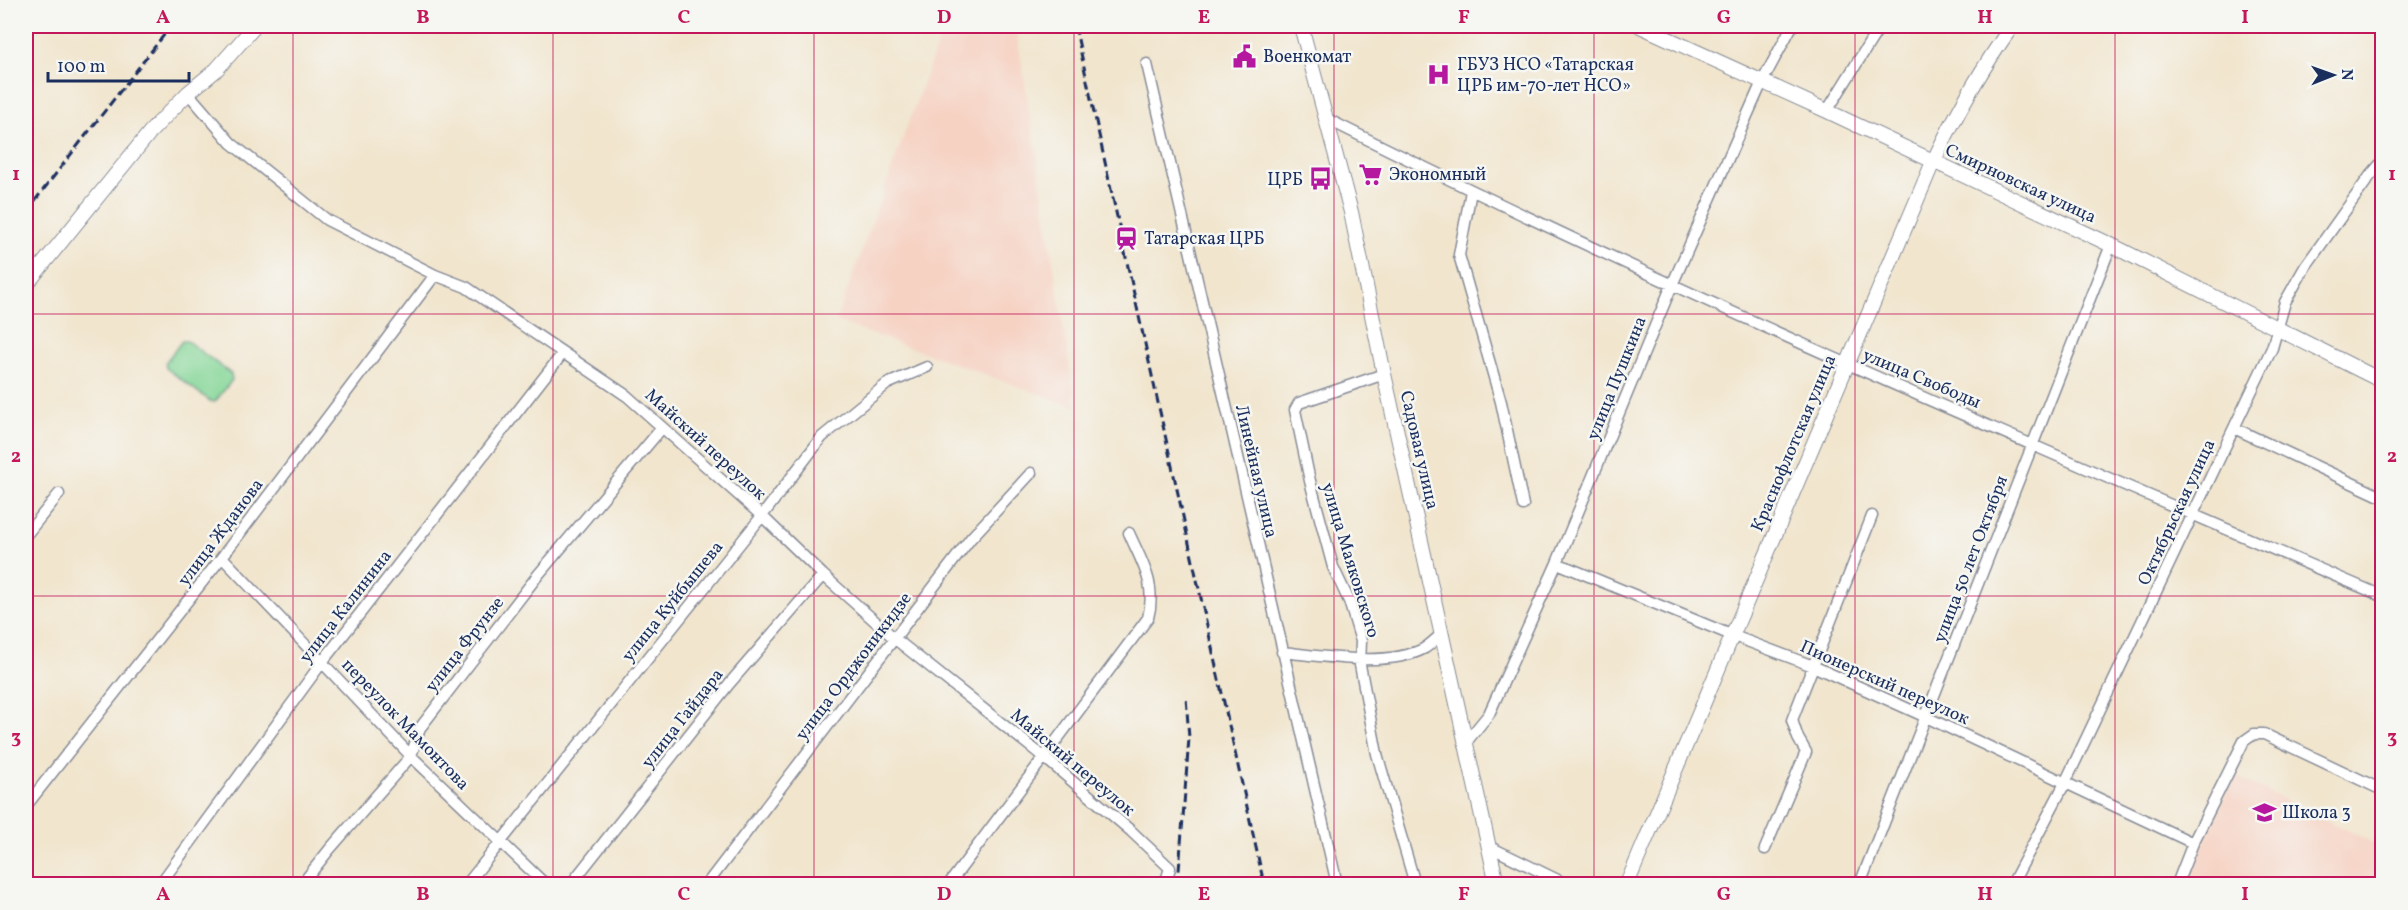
<svg xmlns="http://www.w3.org/2000/svg" width="2408" height="910" font-family="Vollkorn,serif">
	<rect width="100%" height="100%" fill="#f6f6f2"/>
	<filter id="ink" filterUnits="userSpaceOnUse"><feTurbulence type="fractalNoise" baseFrequency=".0167" numOctaves="2"/><feDisplacementMap in="SourceGraphic" scale="12" xChannelSelector="R" yChannelSelector="G"/><feConvolveMatrix kernelMatrix="1 2 1 2 8 2 1 2 1" color-interpolation-filters="sRGB"/></filter>
	<filter id="wash" filterUnits="userSpaceOnUse"><feTurbulence type="fractalNoise" baseFrequency=".008" numOctaves="4" result="noise"/><feDisplacementMap in="SourceGraphic" scale="24" xChannelSelector="R" yChannelSelector="G"/><feGaussianBlur stdDeviation="1.35" result="paint"/><feColorMatrix in="noise" values="0 0 0 0 0 0 0 0 0 0 0 0 0 0 0 0 0 1.4 0 .05"/><feComposite in="paint" operator="in"/></filter>
	<g filter="url(#wash)">
		<rect width="100%" height="100%" fill="#f1e5cd"/>
		<!-- built -->
		<path fill="#f6d2c3" d="M944 26H1016L1076 407 836 321Z
			M2235 776 2382 847V873L2377 884H2183Z"/>
		<!-- green -->
		<path fill="#84d697" stroke="#50827a" stroke-width="1.5" d="M182 341H187L231 374 232 380 215 402 210 401 166 368 165 363Z"/>
	</g>
	<g filter="url(#ink)">
		<g fill="none" stroke-linecap="round" stroke-linejoin="round">
			<defs>
				<path id="minor" d="M1147 64 1337 884
					M188 93 231 143 327 220 435 275 466 287 627 396 762 516 823 575 894 638 1045 758 1131 831 1170 868 1165 884
					M1827 111 1880 26
					M1325 118C1670 292 2027 443 2382 596
					M1471 191 1459 255 1501 402 1523 505
					M1384 374 1299 403 1295 410 1310 481 1333 567 1349 601 1361 641 1360 665 1377 754 1415 884
					M2234 428 2382 497
					M26 535 59 494
					M222 557 411 756 545 884
					M1557 563 1731 635 1813 666 1926 717 2193 843
					M1282 652C1322 656 1389 668 1425 648 1431 644 1437 638 1443 633
					M1467 741 1489 714 1557 563 1672 285 1762 82 1792 26
					M26 806 222 557 435 275
					M1488 846 1566 884
					M1765 849 1806 752 1798 738 1792 720 1872 516
					M160 884 323 661 563 353
					M302 884 329 850 411 756 420 728 538 575 661 429
					M467 884 762 516 822 437 887 384 927 367
					M571 884 729 684 823 575
					M707 884 971 538 1031 473
					M949 884 1148 618C1157 584 1142 563 1129 533
					M1860 884 2111 245
					M2012 884 2065 783 2272 348 2285 302 2305 267 2370 176 2382 162
					M2177 884 2193 843 2244 741 2254 734H2264L2382 790"/>
				<path id="tertiary" d="M1301 26 1351 212 1384 374 1497 884
					M1640 26 1827 111 2111 245 2382 381
					M26 285 151 131 188 93 216 70 255 26
					M1627 884 1933 162C1956 114 1981 69 2012 26"/>
			</defs>
			<!-- minor casing -->
			<use href="#minor" stroke="#868a96" stroke-width="13"/>
			<!-- tertiary casing -->
			<use href="#tertiary" stroke="#868a96" stroke-width="16"/>
			<!-- minor -->
			<use href="#minor" stroke="#fff" stroke-width="10"/>
			<!-- tertiary -->
			<use href="#tertiary" stroke="#fff" stroke-width="14"/>
			<!-- rail -->
			<path stroke="#1b2f5e" stroke-width="3" stroke-dasharray="9 4.5" stroke-linecap="butt" d="M1075 26 1264 884
				M26 212 171 26
				M1178 884 1189 738 1186 697"/>
		</g>
	</g>
	<!-- grid -->
	<path fill="none" stroke="#c2185b" stroke-width="1.5" stroke-opacity="0.55" d="M293 26V884M553 26V884M814 26V884M1074 26V884M1334 26V884M1594 26V884M1855 26V884M2115 26V884M26 314H2382M26 596H2382"/>
	<!-- icons -->
	<defs>
		<symbol id="civic-bare" viewBox="-9 -9 18 18"><path d="M-.6-6.5H3V-4.5H.6V-3L4-1V1h2V6H-6V1h2V-1L-.6-3ZM-1.2 2.5V6h2.4V2.5Z" fill="#b5179e" stroke="#f6f6f2" stroke-width="2.5" paint-order="stroke"/></symbol>
		<symbol id="hospital-bare" viewBox="-9 -9 18 18"><path d="M-5-5h3v3.5h4V-5h3V5h-3V1.5h-4V5h-3Z" fill="#b5179e" stroke="#f6f6f2" stroke-width="2.5" paint-order="stroke"/></symbol>
		<symbol id="supermarket-bare" viewBox="-9 -9 18 18"><path d="M-6-5.5h2.5l.6 2H6L4.5 2H-2.5L-4.4-4H-6ZM-1.5 3.2a1.3 1.3 0 1 0 .1 0ZM3 3.2a1.3 1.3 0 1 0 .1 0Z" fill="#b5179e" stroke="#f6f6f2" stroke-width="2.5" paint-order="stroke"/></symbol>
		<symbol id="bus-bare" viewBox="-9 -9 18 18"><path d="M-5-6H5V4H4V6H2V4H-2V6H-4V4H-5ZM-3.5-4V0h7V-4ZM-3.5 1.2v1.5H-2V1.2ZM2 1.2v1.5H3.5V1.2Z" fill="#b5179e" stroke="#f6f6f2" stroke-width="2.5" paint-order="stroke"/></symbol>
		<symbol id="station-bare" viewBox="-9 -9 18 18"><path d="M-3-6H3Q5-6 5-4V2Q5 4 3 4L4.5 6H3L1.5 4h-3L-3 6H-4.5L-3 4Q-5 4-5 2V-4Q-5-6-3-6ZM-3.5-4v3h7v-3ZM-3.5 1v1.5H-2V1ZM2 1v1.5H3.5V1Z" fill="#b5179e" stroke="#f6f6f2" stroke-width="2.5" paint-order="stroke"/></symbol>
		<symbol id="school-bare" viewBox="-9 -9 18 18"><path d="M0-5L7-2L0 1L-7-2ZM-4 1L0 2.5L4 1V4Q0 6-4 4Z" fill="#b5179e" stroke="#f6f6f2" stroke-width="2.5" paint-order="stroke"/></symbol>
	</defs>
	<g fill-rule="evenodd">
		<use href="#civic-bare" x="1228" y="40" width="33" height="33"/>
		<use href="#hospital-bare" x="1422" y="58" width="33" height="33"/>
		<use href="#supermarket-bare" x="1354" y="158" width="33" height="33"/>
		<use href="#bus-bare" x="1304" y="162" width="33" height="33"/>
		<use href="#station-bare" x="1110" y="222" width="33" height="33"/>
		<use href="#school-bare" x="2248" y="796" width="33" height="33"/>
	</g>
	<g text-anchor="middle" stroke-width="5" stroke-linejoin="round" paint-order="stroke">
		<!-- poi labels -->
		<g font-size="18" fill="#1b2f5e" stroke="#f6f6f2" text-anchor="start">
			<text x="1263" y="62">Военкомат</text>
			<text x="1457" y="70">ГБУЗ НСО «Татарская<tspan x="1457" dy="21">ЦРБ им-70-лет НСО»</tspan></text>
			<text x="1389" y="180">Экономный</text>
			<text x="1303" y="185" text-anchor="end">ЦРБ</text>
			<text x="1144" y="244">Татарская ЦРБ</text>
			<text x="2282" y="818">Школа 3</text>
		</g>
		<!-- street labels -->
		<g font-size="18" fill="#1b2f5e" stroke="#f6f6f2">
			<text transform="translate(2021 183) rotate(25)" y="6">Смирновская улица</text>
			<text transform="translate(1616 378) rotate(-68)" y="6">улица Пушкина</text>
			<text transform="translate(1922 378) rotate(23)" y="6">улица Свободы</text>
			<text transform="translate(1793 443) rotate(-67)" y="6">Краснофлотская улица</text>
			<text transform="translate(706 444) rotate(42)" y="6">Майский переулок</text>
			<text transform="translate(1420 450) rotate(77)" y="6">Садовая улица</text>
			<text transform="translate(1257 471) rotate(77)" y="6">Линейная улица</text>
			<text transform="translate(2176 512) rotate(-65)" y="6">Октябрьская улица</text>
			<text transform="translate(220 532) rotate(-53)" y="6">улица Жданова</text>
			<text transform="translate(1970 559) rotate(-69)" y="6">улица 50 лет Октября</text>
			<text transform="translate(1351 560) rotate(73)" y="6">улица Маяковского</text>
			<text transform="translate(672 601) rotate(-51)" y="6">улица Куйбышева</text>
			<text transform="translate(345 606) rotate(-52)" y="6">улица Калинина</text>
			<text transform="translate(464 644) rotate(-52)" y="6">улица Фрунзе</text>
			<text transform="translate(853 666) rotate(-53)" y="6">улица Орджоникидзе</text>
			<text transform="translate(1885 682) rotate(24)" y="6">Пионерский переулок</text>
			<text transform="translate(682 718) rotate(-52)" y="6">улица Гайдара</text>
			<text transform="translate(406 724) rotate(46)" y="6">переулок Мамонтова</text>
			<text transform="translate(1073 762) rotate(40)" y="6">Майский переулок</text>
		</g>
	</g>
	<!-- margin -->
	<rect width="2408" height="910" fill="none" stroke="#f6f6f2" stroke-width="66"/>
	<!-- north arrow -->
	<g transform="translate(2333 75) rotate(89)" stroke="#f6f6f2" stroke-width="4.5" paint-order="stroke">
	<path d="M0-4.5L10 22L0 15L-10 22Z" fill="#1b2f5e"/>
	<text y="-9" font-size="16" font-weight="bold" text-anchor="middle" fill="#1b2f5e">N</text>
	</g>
	<!-- scale -->
	<path d="M48 72v9h141v-9" fill="none" stroke="#1b2f5e" stroke-width="3"/>
	<text x="57" y="72" font-size="18" fill="#1b2f5e" stroke="#f6f6f2" stroke-width="4.5" paint-order="stroke">100 m</text>
	<rect x="33" y="33" width="2342" height="844" fill="none" stroke="#c2185b" stroke-width="2"/>
	<g font-size="20" text-anchor="middle" font-weight="bold" fill="#c2185b">
		<text x="163" y="23">A</text>
		<text x="423" y="23">B</text>
		<text x="684" y="23">C</text>
		<text x="944" y="23">D</text>
		<text x="1204" y="23">E</text>
		<text x="1464" y="23">F</text>
		<text x="1724" y="23">G</text>
		<text x="1985" y="23">H</text>
		<text x="2245" y="23">I</text>
		<text x="16" y="180">1</text>
		<text x="2392" y="180">1</text>
		<text x="16" y="462">2</text>
		<text x="2392" y="462">2</text>
		<text x="16" y="743">3</text>
		<text x="2392" y="743">3</text>
		<text x="163" y="900">A</text>
		<text x="423" y="900">B</text>
		<text x="684" y="900">C</text>
		<text x="944" y="900">D</text>
		<text x="1204" y="900">E</text>
		<text x="1464" y="900">F</text>
		<text x="1724" y="900">G</text>
		<text x="1985" y="900">H</text>
		<text x="2245" y="900">I</text>
	</g>
</svg>
